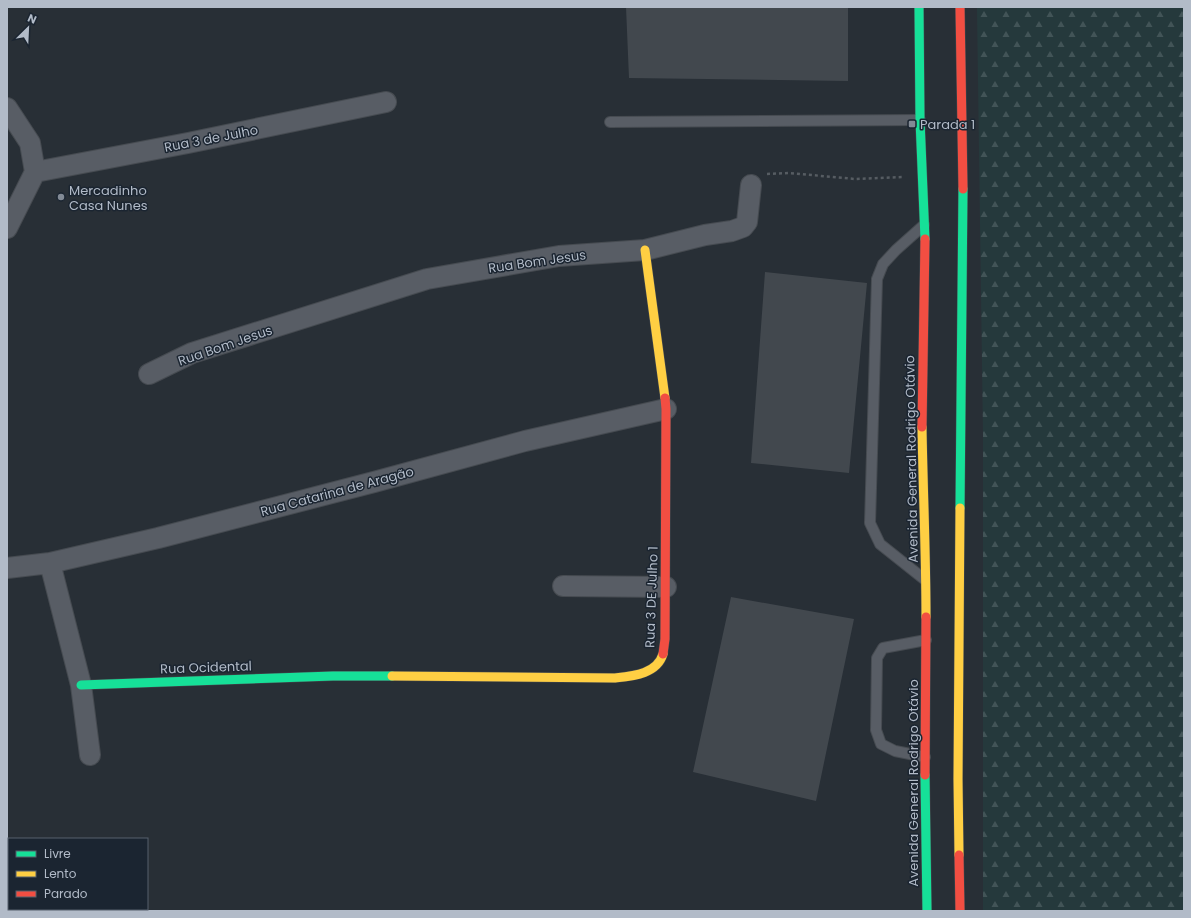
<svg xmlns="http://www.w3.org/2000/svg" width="1191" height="918" font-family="Poppins,sans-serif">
	<defs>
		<pattern id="forest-firs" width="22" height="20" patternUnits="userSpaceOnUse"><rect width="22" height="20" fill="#25393c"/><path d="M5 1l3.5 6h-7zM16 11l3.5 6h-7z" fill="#425457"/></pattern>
	</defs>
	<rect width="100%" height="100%" fill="#282f36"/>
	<!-- forest -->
	<path fill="url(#forest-firs)" d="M977 7H1184V911H983V433Z"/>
	<!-- building -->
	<path fill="#42484e" d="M626 7H848V81L629 78Z
		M765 272 867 283 849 473 751 463Z
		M731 597 854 619 816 801 693 772Z"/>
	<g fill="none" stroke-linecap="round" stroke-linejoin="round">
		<defs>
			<path id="lane" d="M610 122 920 120
				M924 225 896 250 883 264 877 279 870 523 880 544 924 579
				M925 757 895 751 881 744 876 730 877 658 883 648 926 640"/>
			<path id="street" d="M7 108 30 143 35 172 7 228
				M35 172 188 143 386 102
				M149 374 192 353 427 279 559 256 645 250 705 235 732 231 743 227 747 222 751 185
				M50 563 81 685 90 755
				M7 568 50 563 158 538 374 482 525 441 666 409
				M563 586 666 587"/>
			<path id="fast" d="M919 7 920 120 925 239
				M960 508 963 189
				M81 685 333 676H392
				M925 775 927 911"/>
			<path id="slow" d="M645 250 665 398
				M922 427C923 490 926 554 926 617
				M392 676 615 678C633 676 657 674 663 654
				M959 855 958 779 960 508"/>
			<path id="jam" d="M960 7 963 189
				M922 427 925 239
				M663 654 665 639 666 409 665 398
				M925 775 926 617
				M959 855 960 911"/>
		</defs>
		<!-- lane casing -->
		<use href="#lane" stroke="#464b51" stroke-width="12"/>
		<!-- street casing -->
		<use href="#street" stroke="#464b51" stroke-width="22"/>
		<!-- fast casing -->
		<use href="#fast" stroke="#464b51" stroke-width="10"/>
		<!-- slow casing -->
		<use href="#slow" stroke="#464b51" stroke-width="10"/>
		<!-- jam casing -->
		<use href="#jam" stroke="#464b51" stroke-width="10"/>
		<!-- path -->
		<path stroke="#565c62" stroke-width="2.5" stroke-dasharray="3 3" stroke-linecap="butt" d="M767 174 789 173 855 179 902 177"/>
		<!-- lane -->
		<use href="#lane" stroke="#585d65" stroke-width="10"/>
		<!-- street -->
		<use href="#street" stroke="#585d65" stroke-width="20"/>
		<!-- fast -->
		<use href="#fast" stroke="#16e098" stroke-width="9"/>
		<!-- slow -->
		<use href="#slow" stroke="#ffcf43" stroke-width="9"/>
		<!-- jam -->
		<use href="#jam" stroke="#f24e42" stroke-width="9"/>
	</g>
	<!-- markers -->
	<g fill="#828a95" stroke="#1b2531" stroke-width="1.5">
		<rect x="908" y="120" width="8" height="8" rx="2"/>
		<circle cx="61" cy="197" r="4"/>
	</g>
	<g text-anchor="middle" stroke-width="3" stroke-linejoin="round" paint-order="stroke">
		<!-- poi labels -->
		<g font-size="13" fill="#b2bbc8" stroke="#1b2531" text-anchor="start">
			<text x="920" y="129">Parada 1</text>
			<text x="69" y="195">Mercadinho<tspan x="69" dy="15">Casa Nunes</tspan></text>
		</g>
		<!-- street labels -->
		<g font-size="13" fill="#b2bbc8" stroke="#1b2531">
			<text transform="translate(211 138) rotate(-11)" y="5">Rua 3 de Julho</text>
			<text transform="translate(537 261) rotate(-8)" y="5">Rua Bom Jesus</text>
			<text transform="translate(225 345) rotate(-19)" y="5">Rua Bom Jesus</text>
			<text transform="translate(911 459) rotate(-91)" y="5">Avenida General Rodrigo Otávio</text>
			<text transform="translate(337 491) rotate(-15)" y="5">Rua Catarina de Aragão</text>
			<text transform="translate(651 597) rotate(-88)" y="5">Rua 3 DE Julho 1</text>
			<text transform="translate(206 667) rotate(-2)" y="5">Rua Ocidental</text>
			<text transform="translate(913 783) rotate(-90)" y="5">Avenida General Rodrigo Otávio</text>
		</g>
	</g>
	<!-- border -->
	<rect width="1191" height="918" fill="none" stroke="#b2bbc8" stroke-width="16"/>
	<!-- legend -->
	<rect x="8" y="838" width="140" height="72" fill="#1b2531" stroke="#57616d"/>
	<rect x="16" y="851" width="20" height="6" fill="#16e098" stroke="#57616d"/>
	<text x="44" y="858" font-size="12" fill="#b2bbc8">Livre</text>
	<rect x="16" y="871" width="20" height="6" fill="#ffcf43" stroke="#57616d"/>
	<text x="44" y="878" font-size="12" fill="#b2bbc8">Lento</text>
	<rect x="16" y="891" width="20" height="6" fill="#f24e42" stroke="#57616d"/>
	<text x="44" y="898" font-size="12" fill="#b2bbc8">Parado</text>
	<!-- north arrow -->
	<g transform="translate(28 28) rotate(24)" stroke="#1b2531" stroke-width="3" paint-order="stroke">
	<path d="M0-3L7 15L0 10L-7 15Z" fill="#b2bbc8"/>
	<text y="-6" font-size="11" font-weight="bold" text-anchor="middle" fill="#b2bbc8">N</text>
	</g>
</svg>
